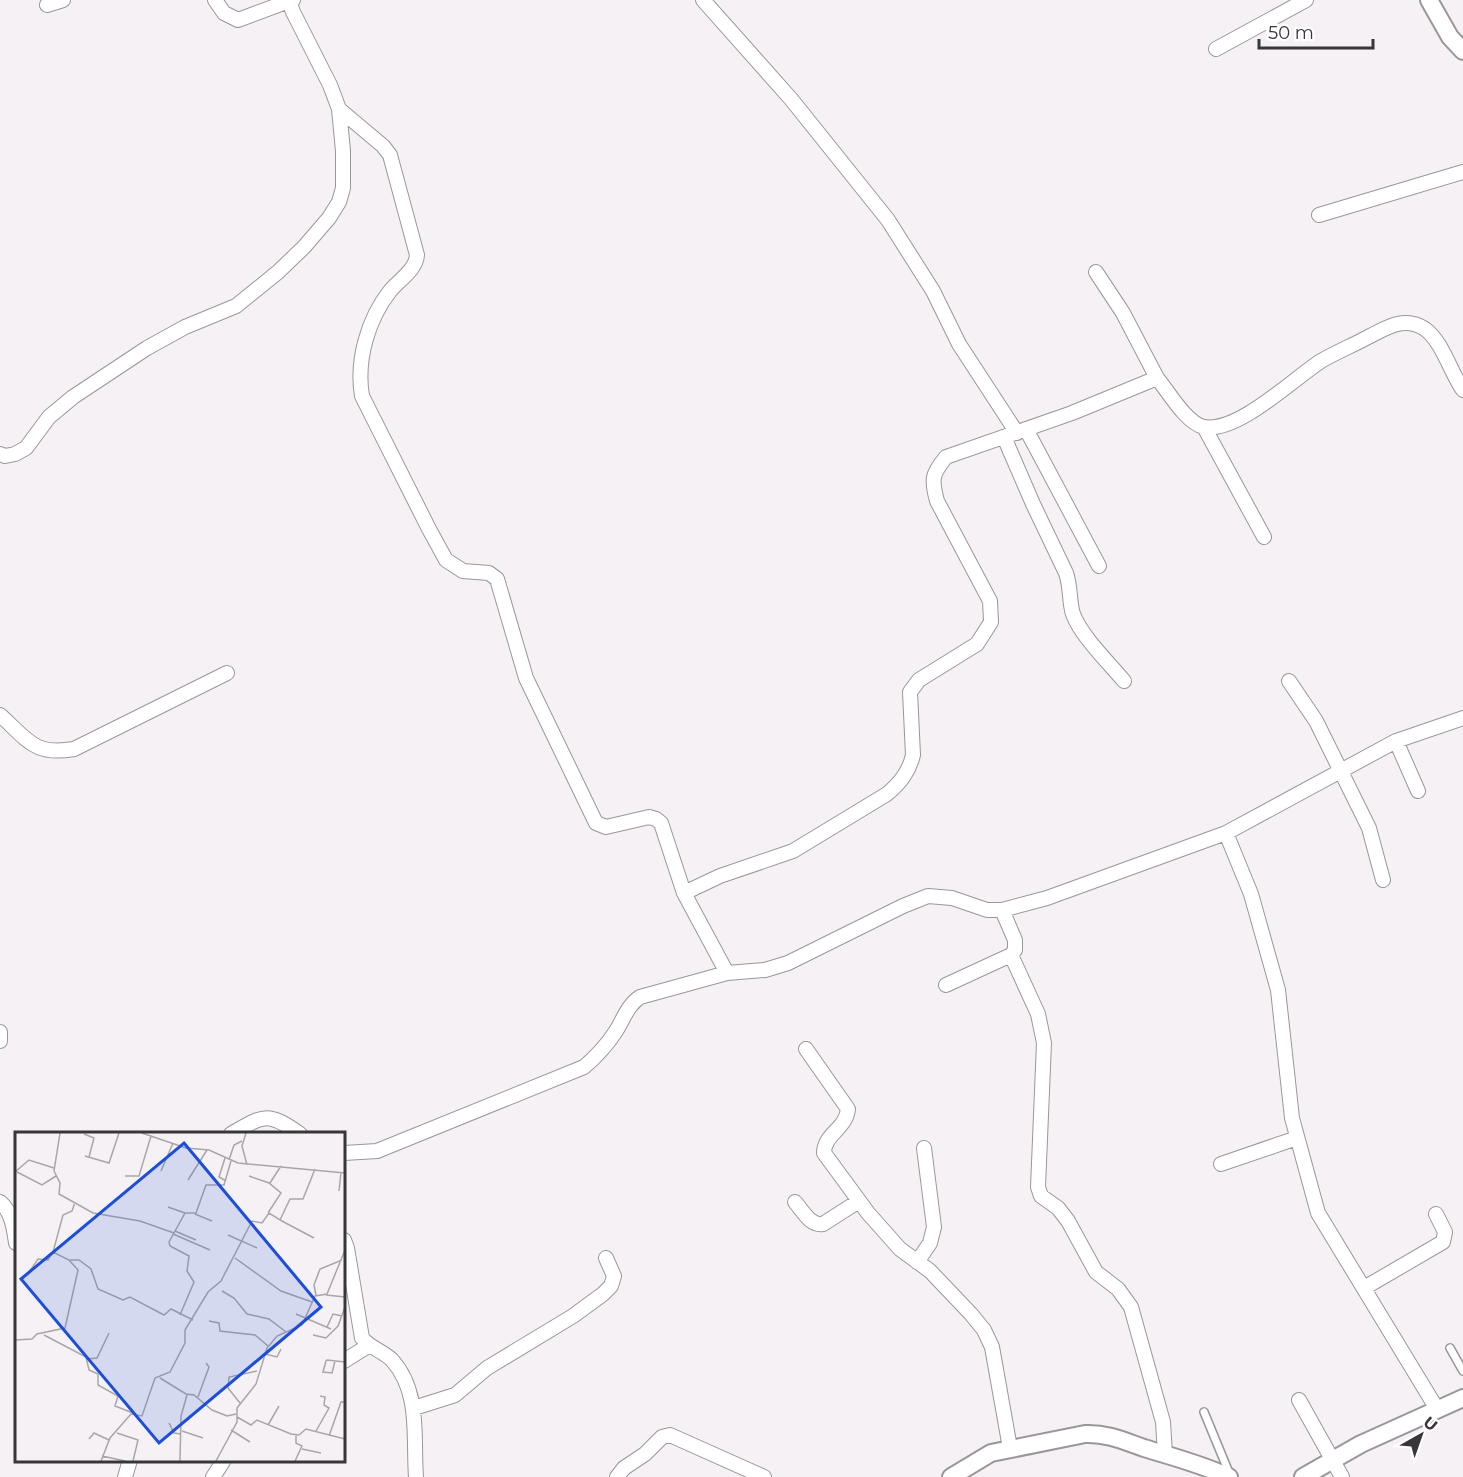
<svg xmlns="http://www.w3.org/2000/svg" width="1463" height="1477" font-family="Montserrat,sans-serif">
	<rect width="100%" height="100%" fill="#f5f1f5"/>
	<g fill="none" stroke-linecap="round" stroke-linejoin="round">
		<defs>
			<path id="service" d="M1450 1348 1463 1371
				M1204 1412 1230 1475"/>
			<path id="minor" d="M215 0 224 13 238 20 289 1
				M703 0 791 99 888 220 933 291 959 344 1017 433
				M47 5 63 0
				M1216 49 1306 0
				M339 109 383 146 390 155 417 255C416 270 399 280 390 291 368 319 356 360 362 396L429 529 446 560 463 571 489 573 497 579 526 678 596 823 606 827 649 817 656 819 661 823 684 893 727 973
				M1319 215 1463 172
				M1096 272 1123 313 1157 378
				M1204 427 1264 537
				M1026 429 1099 566
				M1004 437 1033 504 1066 573C1071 587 1069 602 1073 614 1081 636 1109 663 1124 681
				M0 454 5 456 15 454 26 448 49 417 73 397 147 348 185 327 236 306 278 272 304 247 329 218 339 202 343 188V151L339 109 330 85 293 12 289 1 293 0
				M1289 681 1316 721 1369 828 1383 880
				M0 715C28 740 34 756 74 749L227 673
				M1396 741 1418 791
				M1226 833 1251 894 1278 990 1292 1118 1318 1213 1437 1409
				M684 893 720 876 793 851 887 794C900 783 909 772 913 755L910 692 919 680 977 644 991 622 990 601 937 501C931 479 932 474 946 457L1072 413 1157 378C1168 391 1186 423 1204 427 1238 433 1293 379 1321 361 1336 352 1354 345 1370 336 1388 327 1405 316 1425 329 1442 341 1451 373 1463 390
				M1011 955 1038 1014 1044 1043 1038 1187 1041 1196 1058 1208 1068 1221 1096 1272 1118 1289 1131 1307 1163 1422 1165 1454
				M946 985 1011 955 1015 950V940L1002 910
				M0 1032V1041
				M806 1049 848 1109C846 1129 824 1134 824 1153L868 1213 900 1249 930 1271 971 1314 984 1330 992 1347 1010 1448
				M231 1134C264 1115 267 1111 300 1134
				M344 1153 377 1151 584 1067C597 1056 607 1045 616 1031 624 1018 628 1005 640 997L727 973 765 970 788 963 903 906 928 896 952 898 987 910H1002L1047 898 1226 833 1396 741 1463 718
				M1221 1164 1297 1138
				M0 1202C12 1212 14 1229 16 1243
				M795 1202C803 1211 810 1226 823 1224L859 1201
				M344 1240 347 1248 362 1338C370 1348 383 1351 392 1360 421 1392 413 1438 416 1477
				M917 1262 930 1243 934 1227 924 1148
				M1364 1288 1443 1242 1445 1232 1436 1214
				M344 1361 368 1346
				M1299 1400 1342 1477
				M414 1408 455 1395 487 1368 573 1316 603 1294 611 1286 614 1276 606 1258
				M125 1477 130 1460
				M213 1477 224 1460
				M617 1477 624 1468 645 1454 662 1437 670 1435 764 1477"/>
			<path id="tertiary" d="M1429 0 1450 37 1463 51
				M951 1477 991 1453 1085 1434C1107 1433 1124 1441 1144 1448 1173 1457 1201 1464 1229 1477
				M1303 1477 1361 1444 1463 1398"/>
		</defs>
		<!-- service casing -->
		<use href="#service" stroke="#9a979b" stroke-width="10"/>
		<!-- minor casing -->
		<use href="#minor" stroke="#9a979b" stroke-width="16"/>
		<!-- tertiary casing -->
		<use href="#tertiary" stroke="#9a979b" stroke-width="20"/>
		<!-- service -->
		<use href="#service" stroke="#fff" stroke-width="7"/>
		<!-- minor -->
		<use href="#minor" stroke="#fff" stroke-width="14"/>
		<!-- tertiary -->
		<use href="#tertiary" stroke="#fff" stroke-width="16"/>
	</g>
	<!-- overview -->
	<g transform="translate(15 1132)">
		<rect width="330" height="330" fill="#f5f1f5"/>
		<path fill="none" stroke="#a9a6a9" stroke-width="1.5" d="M45 1 39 39 45 51 44 62 78 81 125 89 159 101M127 1 171 16 194 18 223 31 330 41M231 1 227 14 232 33M69 2 79 6 74 25M70 24 94 31 104 1M210 26 204 45 211 49M214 28 219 13 227 9M146 39 158 11M0 40 14 28 39 36M2 40 27 53 41 44M110 44H124L136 4M234 44 254 51 266 61 253 81M173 48 192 18M255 51 266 34M324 59 326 40M153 75 170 81M180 82 197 89M265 88 299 106M160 99 181 108M158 102 195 118M213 103 242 116M220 126 266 159 297 170M55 128H64L76 137 83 157 108 168 115 165 149 183 156 177 178 188M12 143 23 127 33 128 38 120M207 159 219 166 232 182 254 187 271 200M301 163 299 153 305 137 327 128M311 163 330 165M281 182 316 197M165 183 179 150 172 139 174 124 155 114 154 110 170 81H181L191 53H209L216 29M194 189 204 191 205 199 240 203 253 214M312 195 318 182 327 184M29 203 71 225 74 238 83 242V253L103 264 100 274 118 281M298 203 311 206 323 194 330 175M0 208 17 207 22 202 50 196 63 138 54 128 38 120 48 83 57 79 60 70M250 222 262 225 266 217M72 227 82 226 94 201M320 229 317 241 308 240 311 229 312 228 330 230M145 246 171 262 179 263 197 278 212 284 221 282M183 265 194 235 191 231M225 271 213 256 214 245 242 239M222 285 236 293 242 288 276 302 284 303 291 297 330 307M154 291 159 301 166 302M253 293 264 274M216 298 235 310M167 299 188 306M301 299 314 276 309 273 310 265 305 264M102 301 123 308 118 329M314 304 326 270H330M74 307 79 301 94 308M287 317 306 321M87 324 110 329M86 329 95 306 116 282 127 284 140 246 155 240 170 211V198L193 160 206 149 237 89 247 91 254 81 265 88 275 67H288L300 37M165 329 166 284 172 263M201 329 222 290V276L241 252 252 216 262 204 287 193 300 164 312 162 330 118M280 329 287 314 281 311V303"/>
		<path fill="#1d4ed8" fill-opacity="0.15" stroke="#1d4ed8" stroke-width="3" d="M169 11 306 175 144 311 6 147Z"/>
		<rect width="330" height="330" fill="none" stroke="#383638" stroke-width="3"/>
	</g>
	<!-- north arrow -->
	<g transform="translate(1421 1435) rotate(40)" stroke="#ffffff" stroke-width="4.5" paint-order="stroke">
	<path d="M0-4.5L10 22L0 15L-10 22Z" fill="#383638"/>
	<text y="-9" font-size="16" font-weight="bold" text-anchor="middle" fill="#383638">U</text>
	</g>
	<!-- scale -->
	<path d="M1259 39v9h114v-9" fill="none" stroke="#383638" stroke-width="3"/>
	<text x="1268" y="39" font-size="18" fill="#383638" stroke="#ffffff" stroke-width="4.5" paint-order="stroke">50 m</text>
</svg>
